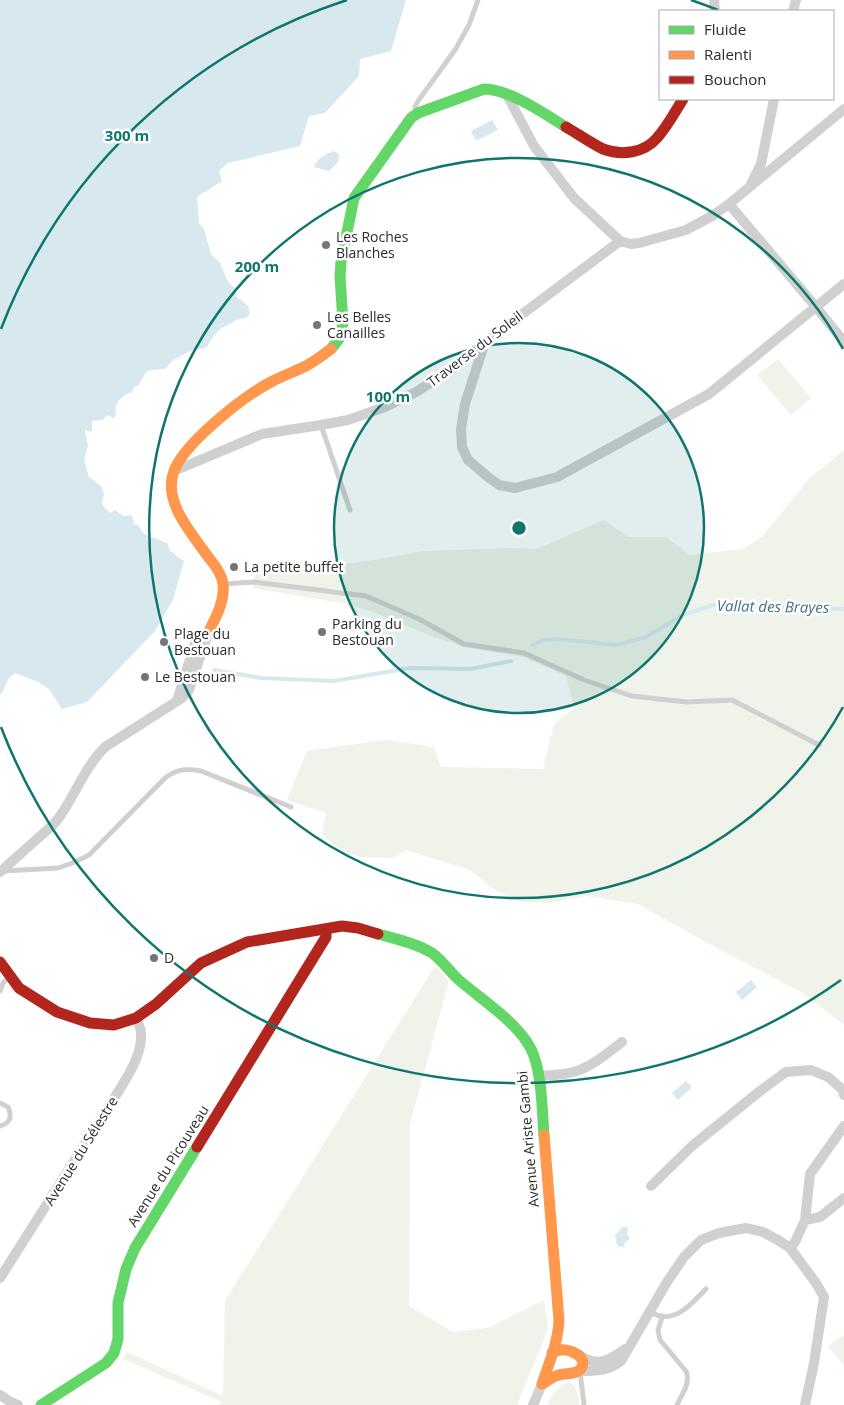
<svg xmlns="http://www.w3.org/2000/svg" width="844" height="1405" font-family="'Open Sans',sans-serif">
	<rect width="100%" height="100%" fill="#fff"/>
	<!-- green -->
	<path fill="#f0f3ea" d="M778 359 811 398 791 415 757 375Z
		M844 450V1025L803 993 702 940 638 904 585 896 550 903 520 902 492 888 470 870 406 850 392 858 360 857 342 851 322 835 326 813 287 800 307 751 385 740 434 747 441 767 543 769 554 724 574 708 566 676 523 657 463 647 424 633 376 613 346 604 253 588 255 575 368 561 423 551 510 548 536 549 604 520 628 537H666L690 555 742 549 762 537 808 480Z
		M435 966 449 981 410 1124 409 1306 453 1332 488 1328 544 1300 548 1329 540 1349 517 1405H219L222 1402 123 1359 127 1352 223 1396 225 1301Z
		M844 1335V1366L828 1346Z
		M569 1382C578 1387 578 1396 579 1405H548C553 1393 556 1387 569 1382Z"/>
	<!-- water -->
	<path fill="#d7e8ef" d="M0 0H406L391 51 360 59 359 76 325 113 309 116 300 146 228 163 219 171 222 181 197 197 199 223 204 229 211 254 220 263 227 280 235 289 236 296 248 306 250 314 246 318 238 319C232 324 225 325 219 330 214 335 210 341 206 348L190 351 173 360 165 369 150 370 146 372 139 385 134 387 132 392C125 395 118 399 116 406 115 411 117 414 114 419L108 415 102 420 92 421V432L85 430 88 446 84 459 89 477 101 486 104 494 102 502 104 507 110 513 115 510 123 516 131 515 134 521 133 524 138 525 144 534 167 543 170 551 174 553 175 555 184 561 173 600 155 631 87 702 62 709 49 689 36 681 15 673 9 678 2 693 0 694Z
		M492 120 498 130 476 141 471 131Z
		M333 151 339 154 338 162 329 171 314 167C318 158 324 155 333 151Z
		M751 980 757 987 742 1000 736 992Z
		M686 1081 692 1087 678 1100 672 1093Z
		M623 1227H626L628 1229 627 1236 630 1237 628 1241H626L623 1247H620L617 1245 615 1235Z"/>
	<g fill="none" stroke-linecap="round" stroke-linejoin="round">
		<!-- stream -->
		<path stroke="#d7e8ef" stroke-width="4" d="M532 645 544 640 557 639 618 645 646 637 683 615 713 605 844 609
			M214 670 262 678 334 681 410 668 470 669 511 661"/>
		<!-- lane -->
		<path stroke="#d0d0d0" stroke-width="5" d="M416 111 415 107 418 101 455 50 469 25 478 0
			M321 425 350 510
			M224 584 254 582 366 596 419 619 464 644 524 653 584 680 632 696 686 702 732 700 819 745
			M4 871 58 868 75 862 89 855 166 777C178 769 187 768 201 771L291 807
			M0 991 3 983 9 977
			M0 1103 8 1107C12 1116 11 1123 0 1126
			M650 1312C653 1313 657 1316 661 1316 679 1320 695 1300 706 1289
			M662 1317 658 1330 660 1340 686 1371C691 1383 682 1394 677 1405
			M580 1371 584 1405"/>
		<!-- street -->
		<path stroke="#d0d0d0" stroke-width="10" d="M714 0 715 11
			M793 11 796 0
			M507 95 534 146 574 198 620 241 631 244 639 243 686 230 712 216 729 204 816 307 844 342
			M751 184 761 164 774 99
			M729 204 844 109
			M485 342 465 404 461 429 462 447 468 460 488 477 499 485 515 488 557 477 709 394 844 284
			M174 471 262 434 321 425 348 420 385 407 416 392 451 370 485 342 620 241
			M0 872 55 823C74 799 83 769 105 747L182 698 189 690 209 631 198 639 195 643 177 701
			M539 1076C553 1075 568 1075 582 1069 597 1063 609 1052 622 1042
			M651 1186 692 1146 760 1091 786 1072 811 1070 828 1077 843 1090 844 1095
			M805 1220 820 1217 844 1198
			M790 1248 795 1242 805 1220 810 1174 844 1126
			M0 1278 120 1089C130 1072 142 1054 141 1033 141 1028 138 1023 136 1018
			M578 1354C596 1368 609 1361 625 1349
			M580 1371C595 1371 609 1371 621 1361L667 1282 684 1257 701 1240 719 1233 746 1228 763 1232 778 1240 790 1248 816 1283 824 1297 814 1363 805 1405
			M0 1395 9 1401 18 1405
			M533 1405 542 1384"/>
		<!-- fast -->
		<path stroke="#63d668" stroke-width="11" d="M331 349 339 339 343 323 340 276 341 262 354 198 411 118 418 113 484 89C509 89 545 114 566 127
			M378 934C396 939 415 943 432 953 442 960 450 972 459 980 482 1000 517 1022 531 1049 542 1071 542 1110 544 1135
			M41 1405 106 1363 114 1353 118 1339V1303L126 1269 135 1248 197 1147"/>
		<!-- slow -->
		<path stroke="#ff974d" stroke-width="11" d="M209 631C216 617 225 601 223 584 222 575 215 565 209 558 193 535 164 504 173 474 181 445 244 396 271 382 282 376 294 372 306 366 315 361 323 355 331 349
			M544 1135 559 1320C558 1343 549 1363 542 1384 547 1381 551 1378 556 1376 564 1372 578 1376 582 1367 587 1355 568 1349 560 1350 557 1351 555 1352 552 1353"/>
		<!-- jam -->
		<path stroke="#b3261e" stroke-width="11" d="M566 127C578 134 591 143 603 149 622 156 644 153 657 138 667 127 675 112 683 99
			M0 962 19 988 57 1012 90 1023 114 1025 136 1018 156 1004 201 963 247 942 342 926 358 928 378 934
			M197 1147 326 937V929"/>
	</g>
	<!-- distance rings -->
	<circle cx="519" cy="528" r="185" fill="#0f766e" fill-opacity=".12"/>
	<g fill="none" stroke="#0f766e" stroke-width="2.5">
		<circle cx="519" cy="528" r="185"/>
		<path d="M843 707A370 370 0 1 1 843 349"/>
		<path d="M841 980A555 555 0 0 1 1 727M1 329A555 555 0 0 1 347 0M691 0A555 555 0 0 1 718 10"/>
	</g>
	<!-- markers -->
	<g fill="#757575" stroke="#fff" stroke-width="2">
		<circle cx="326" cy="245" r="5"/>
		<circle cx="317" cy="325" r="5"/>
		<circle cx="234" cy="567" r="5"/>
		<circle cx="322" cy="632" r="5"/>
		<circle cx="164" cy="642" r="5"/>
		<circle cx="145" cy="677" r="5"/>
		<circle cx="154" cy="958" r="5"/>
	</g>
	<g text-anchor="middle" stroke-width="5" stroke-linejoin="round" paint-order="stroke">
		<!-- poi labels -->
		<g font-size="14" fill="#2b2b2b" stroke="#fff" text-anchor="start">
			<text x="336" y="242">Les Roches<tspan x="336" dy="16">Blanches</tspan></text>
			<text x="327" y="322">Les Belles<tspan x="327" dy="16">Canailles</tspan></text>
			<text x="244" y="572">La petite buffet</text>
			<text x="332" y="629">Parking du<tspan x="332" dy="16">Bestouan</tspan></text>
			<text x="174" y="639">Plage du<tspan x="174" dy="16">Bestouan</tspan></text>
			<text x="155" y="682">Le Bestouan</text>
			<text x="164" y="963">D</text>
		</g>
		<!-- street labels -->
		<g font-size="14" fill="#2b2b2b" stroke="#fff">
			<text transform="translate(475 349) rotate(-37)" y="5">Traverse du Soleil</text>
			<text transform="translate(528 1139) rotate(-95)" y="5">Avenue Ariste Gambi</text>
			<text transform="translate(81 1151) rotate(-58)" y="5">Avenue du Sélestre</text>
			<text transform="translate(168 1166) rotate(-58)" y="5">Avenue du Picouveau</text>
		</g>
		<!-- water labels -->
		<g font-size="15" font-style="italic" fill="#3f7288" stroke="#fff">
			<text transform="translate(773 607) rotate(1)" y="5">Vallat des Brayes</text>
		</g>
	</g>
	<circle cx="519" cy="528" r="8" fill="#0f766e" stroke="#fff" stroke-width="2.5"/>
	<g font-size="15" text-anchor="middle" font-weight="bold" fill="#0f766e" stroke="#fff" stroke-width="5" stroke-linejoin="round" paint-order="stroke">
		<text x="127" y="141">300 m</text>
		<text x="257" y="272">200 m</text>
		<text x="388" y="402">100 m</text>
	</g>
	<!-- legend -->
	<rect x="659" y="10" width="175" height="90" fill="#ffffff" stroke="#aaaaaa"/>
	<rect x="669" y="26" width="25" height="8" fill="#63d668" stroke="#aaaaaa"/>
	<text x="704" y="35" font-size="15" fill="#2b2b2b">Fluide</text>
	<rect x="669" y="51" width="25" height="8" fill="#ff974d" stroke="#aaaaaa"/>
	<text x="704" y="60" font-size="15" fill="#2b2b2b">Ralenti</text>
	<rect x="669" y="76" width="25" height="8" fill="#b3261e" stroke="#aaaaaa"/>
	<text x="704" y="85" font-size="15" fill="#2b2b2b">Bouchon</text>
</svg>
